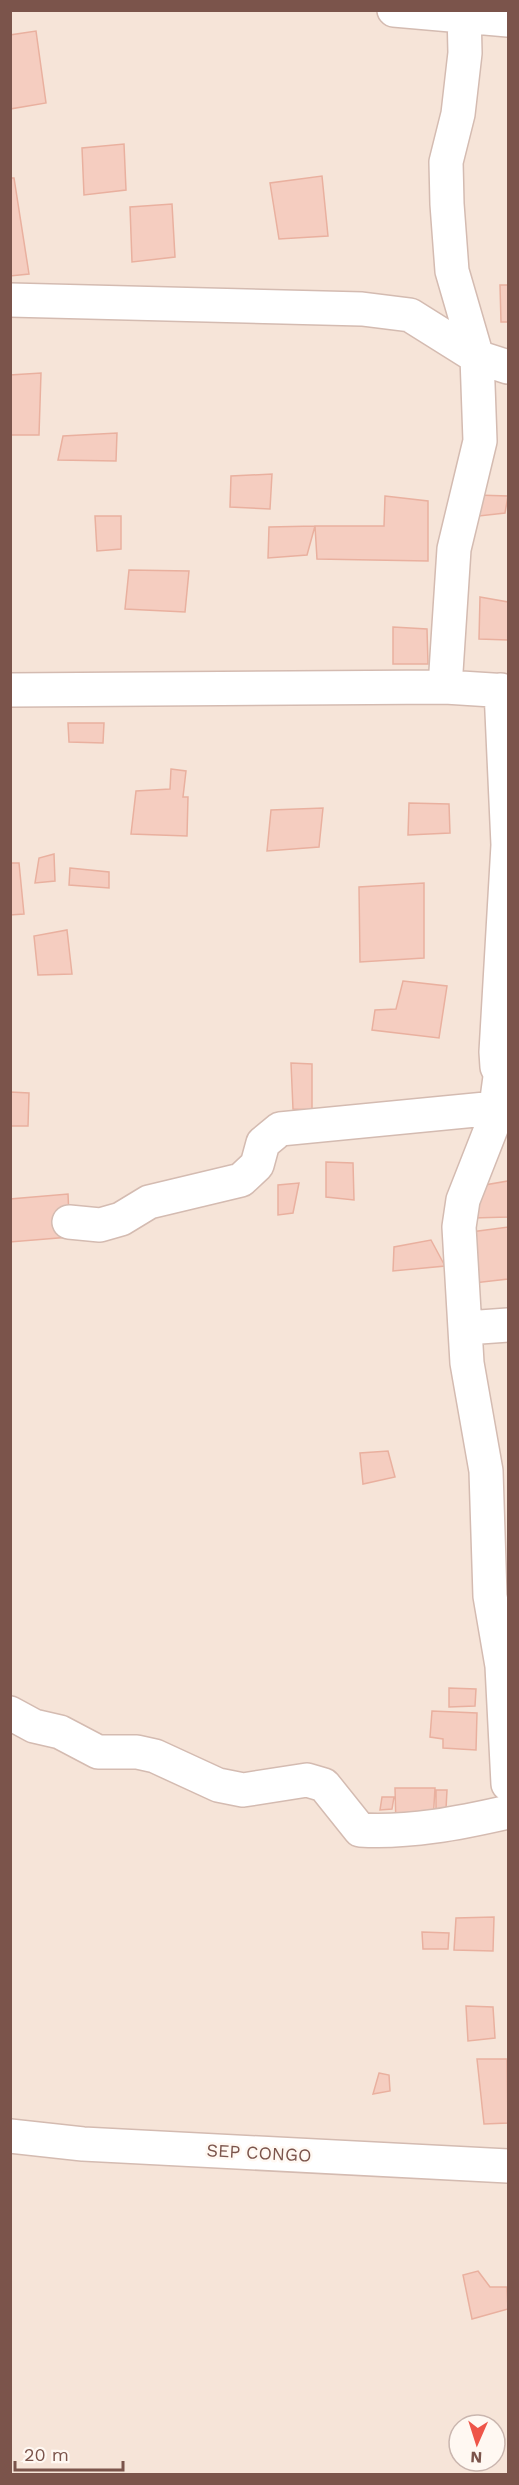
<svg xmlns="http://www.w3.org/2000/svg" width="519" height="2485" font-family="'Work Sans',sans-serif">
	<rect width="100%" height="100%" fill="#fef3ea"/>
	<!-- residential -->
	<path fill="#f6e4d8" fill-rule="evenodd" d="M11 11H508V2474H11ZM459 2425H495V2461H459Z"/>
	<!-- building -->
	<path fill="#f5cdc0" stroke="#e9b09f" stroke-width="1.5" d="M36 31 46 103 10 109V35Z
		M124 144 126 190 84 195 82 148Z
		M322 176 328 236 279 239 270 183Z
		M10 178H14L29 274 10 276Z
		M172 204 175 257 132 262 130 207Z
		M500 285H508V322H501Z
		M41 373 39 435H10V375Z
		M117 433 116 461 58 460 63 436Z
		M272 474 270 509 230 507 231 476Z
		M476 495 508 496 505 513 479 516Z
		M385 496 428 501V561L317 559 315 526H384Z
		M95 516H121V549L97 551Z
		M315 526 307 555 268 558 269 527Z
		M129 570 189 571 185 612 125 609Z
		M480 597 508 602V640L479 639Z
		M393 627 427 629 428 664H393Z
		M68 723H104L103 743 69 742Z
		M171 769 186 771 183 797H188L187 836 131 834 136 791 170 789Z
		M409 803 449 804 450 833 408 835Z
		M323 808 319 847 267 851 271 810Z
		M54 854 55 881 35 883 39 858Z
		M10 863H19L24 914 10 915Z
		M70 868 109 872V888L69 885Z
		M424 883V958L360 962 359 887Z
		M67 930 72 974 38 975 34 936Z
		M403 981 447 986 439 1038 372 1030 375 1010 396 1009Z
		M291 1063 312 1064V1110L293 1109Z
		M10 1092 29 1093 28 1126H10Z
		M326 1162 353 1163 354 1200 326 1197Z
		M508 1181V1217L473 1218 479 1186Z
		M299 1183 293 1213 278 1215V1185Z
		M68 1194 70 1237 10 1242V1199Z
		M508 1227V1279L474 1283 471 1232Z
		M431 1240 445 1266 393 1271 394 1247Z
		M388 1451 395 1477 363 1484 360 1453Z
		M449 1688 476 1689 475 1706 449 1707Z
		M432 1711 477 1713 476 1750 443 1748V1739L430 1737Z
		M395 1788H435L433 1822 396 1826Z
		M436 1790H447L446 1809H436Z
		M382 1797H394L392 1809 380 1810Z
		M494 1917 493 1951 454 1950 456 1918Z
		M422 1932 449 1933 448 1949H423Z
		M466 2006 493 2007 495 2038 468 2041Z
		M477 2059H507L508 2123 484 2124Z
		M379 2073 389 2075 390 2091 373 2094Z
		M478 2271 490 2287H507L508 2309 472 2319 463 2275Z"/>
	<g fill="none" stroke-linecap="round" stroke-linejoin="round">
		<defs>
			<path id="minor" d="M394 10 508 20
				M10 300 362 309 410 315 477 357 508 367
				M445 687 454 549 480 441 477 357 452 271 447 204 446 162 458 114 465 53 464 10
				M10 690 445 687 508 691
				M501 690 508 845 496 1052 497 1067 508 1090
				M500 1077 494 1121 463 1200 459 1227 467 1363 486 1471 490 1596 502 1666 508 1784
				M69 1222 100 1225 121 1219 149 1202 241 1180 257 1165 263 1143 280 1129 496 1108
				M466 1328 508 1325
				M10 1713 34 1726 60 1732 98 1752H137L155 1756 218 1785 243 1790 307 1780 324 1785 360 1830C409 1833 460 1823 508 1812
				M10 2136 83 2144 508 2166"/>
		</defs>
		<!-- minor casing -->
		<use href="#minor" stroke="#d4bbb1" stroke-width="36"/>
		<!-- minor -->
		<use href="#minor" stroke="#fff" stroke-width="33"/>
	</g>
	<g text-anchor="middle" stroke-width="5" stroke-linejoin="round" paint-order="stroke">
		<!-- street labels -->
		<g font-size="18" fill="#7b544b" stroke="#fff8f2">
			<text transform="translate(259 2153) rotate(3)" y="6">SEP CONGO</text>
		</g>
	</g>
	<!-- border -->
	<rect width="519" height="2485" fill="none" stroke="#7b544b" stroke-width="24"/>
	<!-- north arrow -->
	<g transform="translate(477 2443) rotate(183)"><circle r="28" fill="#fff8f2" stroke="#cab6af" stroke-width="1.5"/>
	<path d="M0-4.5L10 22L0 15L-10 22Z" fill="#ee5549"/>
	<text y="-9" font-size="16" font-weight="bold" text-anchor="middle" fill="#7b544b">N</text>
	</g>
	<!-- scale -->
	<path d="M15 2461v9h108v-9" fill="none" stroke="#7b544b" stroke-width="3"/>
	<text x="24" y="2461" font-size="18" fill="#7b544b" stroke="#fff8f2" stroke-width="4.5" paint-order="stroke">20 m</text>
</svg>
